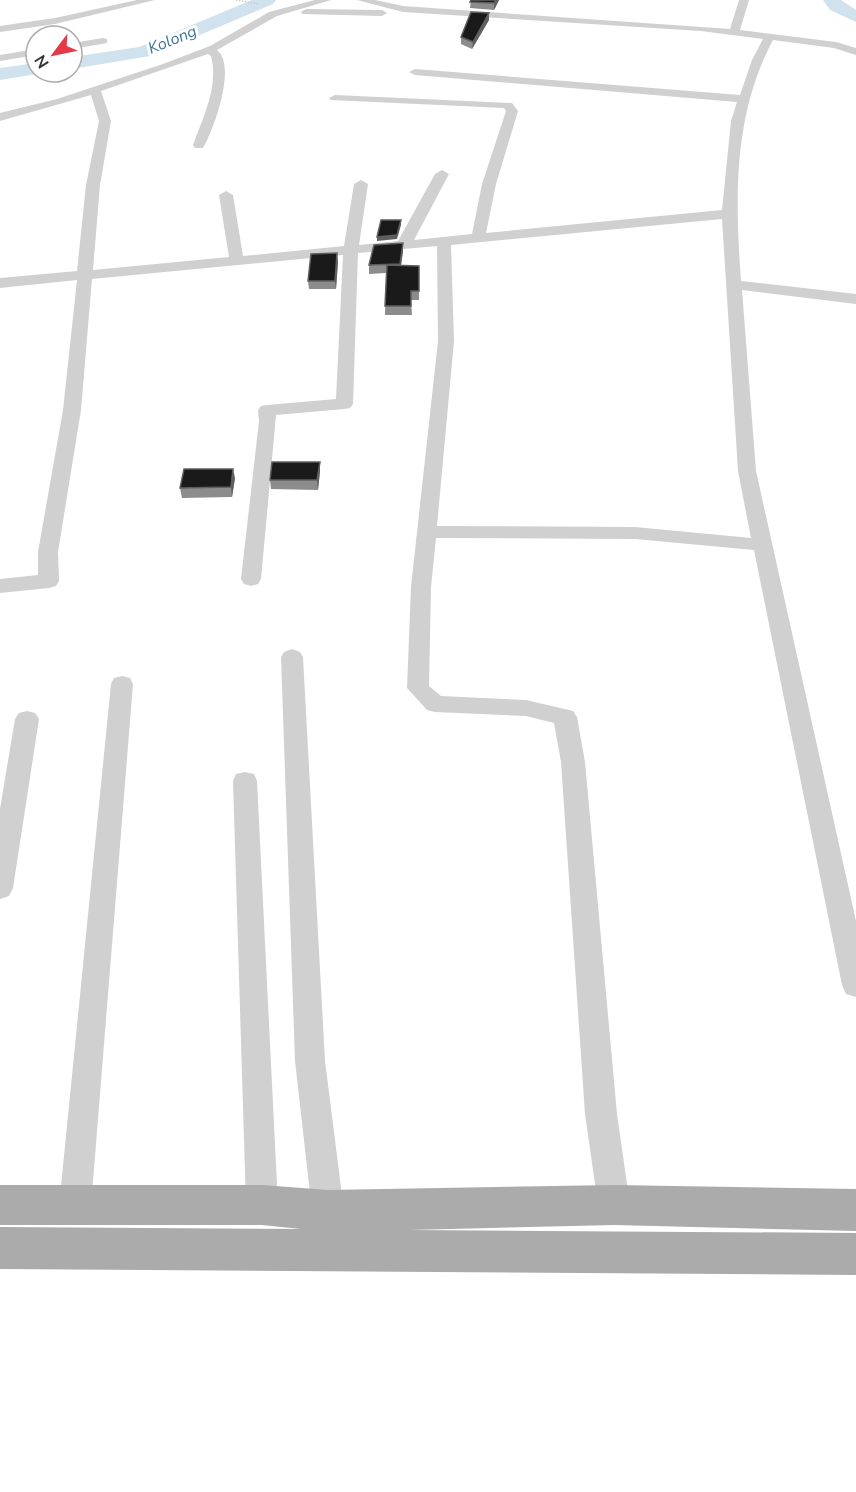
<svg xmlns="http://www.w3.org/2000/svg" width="856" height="1492" font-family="'Nunito Sans',sans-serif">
	<rect width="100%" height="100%" fill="#fff"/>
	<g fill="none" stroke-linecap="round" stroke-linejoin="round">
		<!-- river -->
		<path fill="#cfe2ee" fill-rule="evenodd" d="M252 0H276L273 4 150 56 72 69V57L139 47Z
			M823 0H841L856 10V22L830 10Z
			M36 63V72L43 73 0 80V68Z"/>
		<!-- path -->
		<path stroke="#cdcdcd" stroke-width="1.5" stroke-dasharray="1.5 1.5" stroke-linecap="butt" d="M236 0 259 4"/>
		<!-- minor -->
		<path fill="#d0d0d0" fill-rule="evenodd" d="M137 0H155L55 24 0 32V26L55 18Z
			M315 0H331L277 16 217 50C237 66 214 129 203 148H195L193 145C203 117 219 87 211 56L208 54 101 91 111 121 100 185 93 270 229 257 219 195 226 191 233 195 243 256 344 246 354 184 361 180 368 184 359 245 398 241 435 174 442 170 449 174 414 240 472 234 482 184 506 111 504 108 331 100 329 98 335 95 512 103 518 111 496 184 486 233 722 210 731 121 737 102 415 75 409 72 415 69 740 95 752 60 763 39 701 31 403 12 357 0H375L403 6 730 29 739 0H749L740 30 836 42 856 48V55L834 48 773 40C733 115 735 198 741 281L856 294V304L742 290 756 471 856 921V997L846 994 842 985 754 550 635 539 436 538 431 587 429 686 441 696 526 700 573 711 577 717 585 762 617 1114 630 1205 626 1217 614 1221 602 1217 598 1205 585 1114 561 762 554 723 526 716 435 712 427 710 407 688 411 587 438 341 437 246 358 253 353 404 350 408 344 409 276 415 261 579 258 584 251 586 244 584 241 579 259 421 258 410 261 406 267 405 336 399 343 255 92 279 81 410 58 552 59 581 56 586 49 588 0 593V579L38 575V552L63 410 77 280 0 288V278L77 271 86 185 99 121 91 95 0 121V113L57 99 163 64 210 46 269 12ZM722 219 738 471 751 538 635 527 437 526 454 341 451 245Z
			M306 9 382 10 387 13 382 16 302 14 301 12Z
			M103 38 107 39V43L72 49V43Z
			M36 49V55L0 61V55Z
			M292 649 300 652 303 657 325 1061 344 1211 340 1223 328 1227 316 1223 312 1211 295 1061 281 657 284 652Z
			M122 676 130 678 133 684 91 1206 87 1218 75 1222 63 1218 59 1206 111 684 114 678Z
			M27 711 35 713 39 719 13 888 9 896 0 899V809L15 719 19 713Z
			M245 772 254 774 257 781 278 1205 274 1217 262 1221 250 1217 246 1205 233 781 236 774Z"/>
		<!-- major -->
		<path fill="#ababab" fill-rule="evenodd" d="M0 1185H262L328 1190 614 1185 856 1189V1231L614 1225 409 1230 856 1233V1275L0 1269V1227L301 1229 262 1225H0Z"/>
	</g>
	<!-- wall -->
	<path fill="#8c8c8c" d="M471 0H499L494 10 470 8Z
		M489 20 472 49 461 44V37Z
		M403 243V251L401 265 419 266V300H411L412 315H385L386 273 369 274V265Z
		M338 261 336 289H309L308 281Z
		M320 462V471L318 490 271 489 270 480Z
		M235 478 232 497 182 498 180 488Z"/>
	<!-- shaded-wall -->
	<path fill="#5f5f5f" d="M496 0H499L494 10V3Z
		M489 13V20L472 49 473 42Z
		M401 220V225L397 239 377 241V237Z
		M403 243V251L400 273V264Z
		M337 253 338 261 336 289 335 281Z
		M320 462V471L318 490 317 480Z
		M233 469 235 478 232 497 231 487Z"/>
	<!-- building -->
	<path fill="#1a1a1a" stroke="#5f5f5f" stroke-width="1.5" d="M471 0H496L494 3 470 2Z
		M471 12 489 13 473 42 461 37Z
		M381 220H401L397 235 377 237Z
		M403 243 400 264 369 265 374 245Z
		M337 253 335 281H308L311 254Z
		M387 265 419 266V291H411V306H385Z
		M272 462H320L317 480H270Z
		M184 469H233L231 487 180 488Z"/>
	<g text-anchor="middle" stroke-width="6" stroke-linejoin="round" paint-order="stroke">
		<!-- far-water labels -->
		<g font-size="16" font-style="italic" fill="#3f7597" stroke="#fff">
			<text transform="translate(172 39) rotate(-22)" y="6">Kolong</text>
		</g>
	</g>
	<!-- north arrow -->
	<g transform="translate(54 54) rotate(238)"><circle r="28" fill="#ffffff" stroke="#adadad" stroke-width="1.5"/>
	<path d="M0-4.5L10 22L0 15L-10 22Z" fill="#e63946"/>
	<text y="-9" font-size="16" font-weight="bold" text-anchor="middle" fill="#333333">N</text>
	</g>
</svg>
